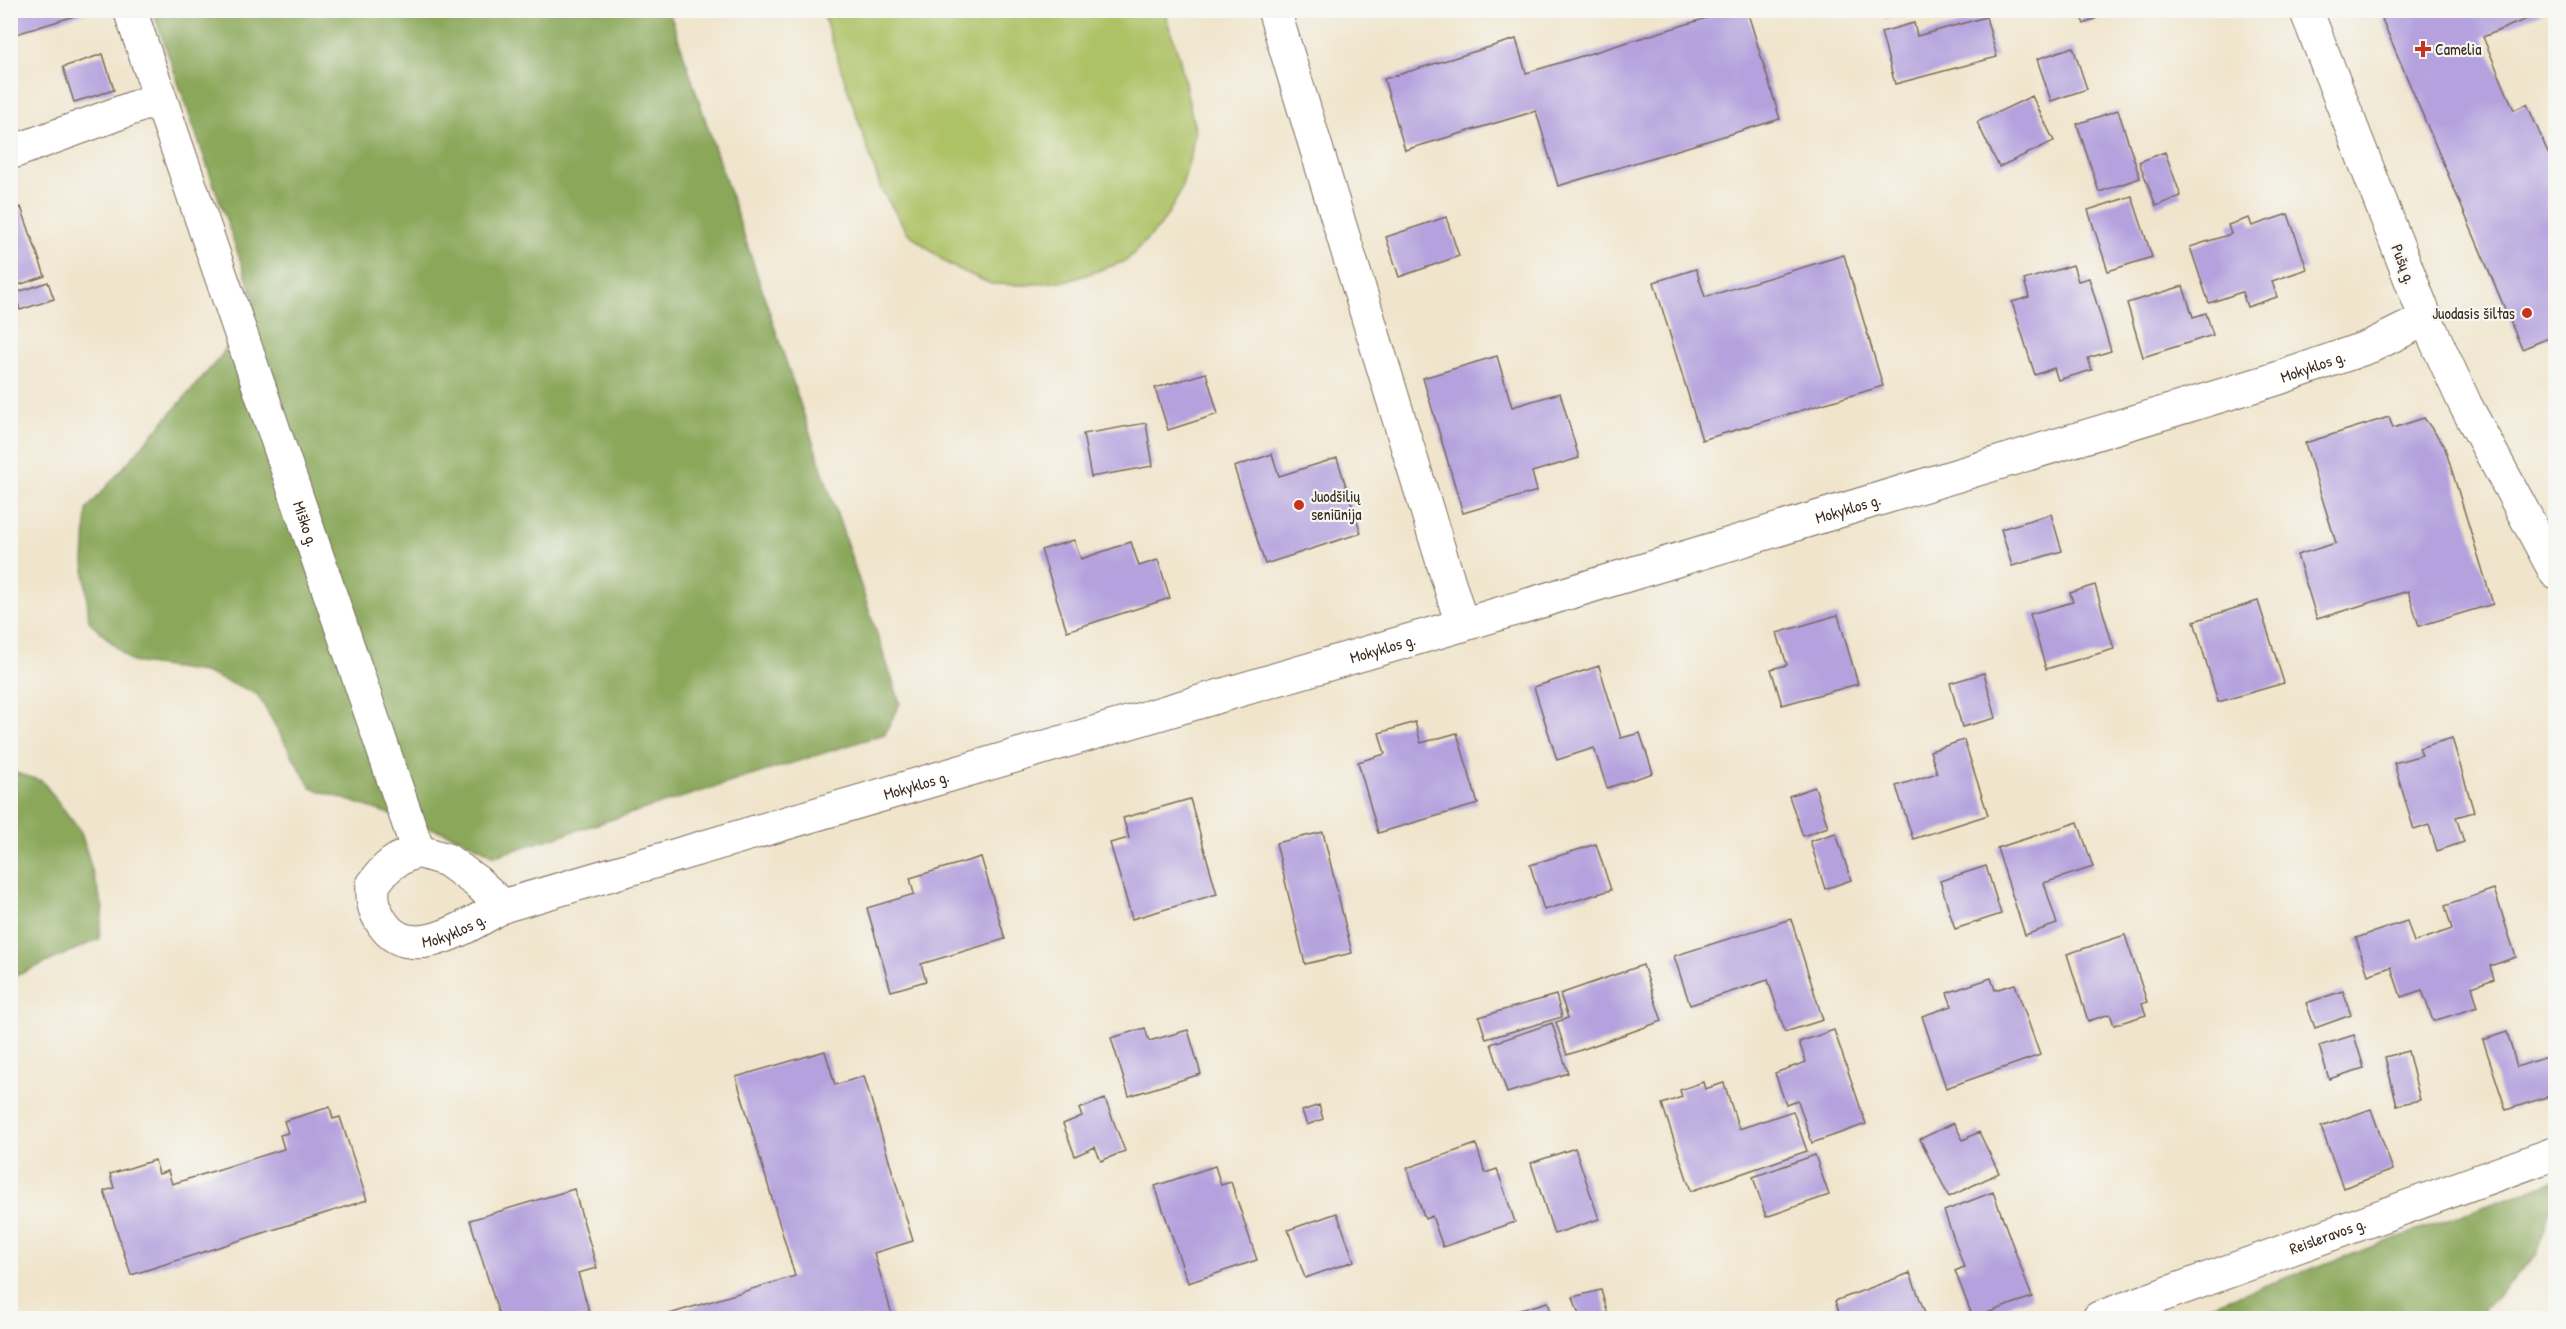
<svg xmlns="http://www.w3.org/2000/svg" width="2566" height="1329" font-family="'Patrick Hand',sans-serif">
	<rect width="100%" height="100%" fill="#f6f6f2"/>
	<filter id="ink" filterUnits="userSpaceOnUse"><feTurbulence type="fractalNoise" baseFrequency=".0167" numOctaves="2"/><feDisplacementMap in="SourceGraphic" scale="12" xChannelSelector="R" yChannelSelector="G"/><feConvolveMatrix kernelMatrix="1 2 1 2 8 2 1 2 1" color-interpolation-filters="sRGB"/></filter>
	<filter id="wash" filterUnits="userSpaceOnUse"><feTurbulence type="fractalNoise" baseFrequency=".008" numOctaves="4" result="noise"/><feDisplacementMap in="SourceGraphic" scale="24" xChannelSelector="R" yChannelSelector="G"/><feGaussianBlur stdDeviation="1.35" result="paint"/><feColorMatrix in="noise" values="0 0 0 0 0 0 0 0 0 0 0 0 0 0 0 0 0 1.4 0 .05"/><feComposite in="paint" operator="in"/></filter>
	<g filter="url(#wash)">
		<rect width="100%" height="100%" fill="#f0e5cc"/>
		<!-- green -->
		<path fill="#adc165" stroke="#747642" stroke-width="1.5" d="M822 11H1164L1179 56 1195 130 1191 155 1179 195 1161 225 1126 261 1071 280 1026 285 991 284 949 265 907 232 881 189Z"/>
		<!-- forest -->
		<path fill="#8aa75a" stroke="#62683c" stroke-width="1.5" d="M153 11H669L900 703 885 734 495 856 461 838 311 788 257 694 204 672 132 662 89 621 84 562 87 509 221 356 255 302Z
			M10 771 42 781 81 832 103 908 99 939 11 978Z
			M2555 1181V1191L2538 1253 2477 1318H2175Z"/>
		<g id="blocks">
			<!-- building -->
			<path fill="#b4a1dd" d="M10 10H91V11L10 36Z
				M1733 10H1747L1780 119 1558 186 1536 111 1405 150 1384 79 1516 39 1526 73Z
				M1883 10H1907V11L1885 18Z
				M2078 10H2114L2084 24Z
				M2403 10 2546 11 2483 37 2514 110 2527 104 2556 171V191L2549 194 2556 209V335L2522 349 2382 19Z
				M1986 17 1997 57 1895 84 1881 32 1914 23 1917 36Z
				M2073 47 2087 89 2051 101 2037 59Z
				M103 54 114 90 74 102 63 67Z
				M2032 96 2054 141 1999 167 1977 122Z
				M2118 110 2140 178 2099 192 2077 124Z
				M2165 152 2181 196 2156 206 2139 162Z
				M2132 196 2152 257 2108 271 2088 210Z
				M21 207 45 276 10 288V211Z
				M2288 214 2307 269 2272 281 2277 297 2247 307 2242 292 2209 303 2190 247 2231 234 2228 225 2249 218 2252 226Z
				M1446 217 1459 256 1399 277 1386 237Z
				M1844 255 1883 386 1702 440 1654 282 1696 269 1705 297Z
				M2073 265 2078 281 2089 278 2111 351 2088 358 2092 370 2058 380 2054 368 2035 375 2012 302 2029 297 2024 280Z
				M48 282 54 299 20 310 15 293Z
				M2183 286 2193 317 2206 313 2213 335 2143 357 2127 303Z
				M1497 356 1512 407 1560 393 1579 458 1532 472 1537 491 1463 513 1423 378Z
				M1206 373 1218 414 1168 430 1155 388Z
				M2389 417 2393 428 2424 418 2444 445 2493 604 2419 626 2408 591 2317 619 2297 555 2336 543 2305 443Z
				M1146 423 1153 466 1091 477 1083 434Z
				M1272 454 1279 476 1337 458 1361 533 1265 564 1234 467Z
				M2051 514 2062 551 2012 566 2001 529Z
				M1074 540 1081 559 1131 542 1139 566 1158 560 1170 598 1067 631 1041 550Z
				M2095 585 2114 649 2046 669 2030 614 2073 602 2070 593Z
				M2258 601 2284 683 2218 702 2194 621Z
				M1838 615 1858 684 1782 705 1771 669 1787 665 1777 633Z
				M1599 666 1621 738 1640 733 1653 773 1607 788 1594 748 1557 760 1534 687Z
				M1984 673 1996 718 1962 727 1950 683Z
				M1415 722 1421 743 1457 733 1478 804 1378 833 1358 762 1385 754 1379 733Z
				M2452 738 2474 812 2456 817 2464 842 2437 851 2429 825 2414 830 2394 763 2422 755 2419 748Z
				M1964 740 1988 815 1913 839 1896 786 1937 773 1930 751Z
				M1815 787 1828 827 1803 836 1789 796Z
				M1190 799 1217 894 1132 919 1110 843 1129 838 1123 818Z
				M2078 822 2093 867 2044 883 2057 924 2025 935 1997 848Z
				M1323 832 1352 953 1305 964 1276 843Z
				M1836 833 1851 880 1825 889 1810 841Z
				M1596 844 1611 890 1544 910 1530 865Z
				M981 857 1005 939 921 964 926 981 891 991 867 908 914 894 910 878Z
				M1986 866 2001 914 1955 929 1940 881Z
				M2494 889 2516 957 2490 966 2494 979 2472 987 2478 1007 2433 1021 2422 990 2401 997 2391 967 2368 975 2356 938 2407 921 2414 942 2452 929 2445 906Z
				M1791 919 1823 1020 1785 1032 1768 980 1690 1005 1674 956Z
				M2125 935 2147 1002 2142 1004 2146 1015 2114 1025 2110 1014 2088 1021 2067 954Z
				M1643 965 1662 1021 1567 1055 1556 1022 1568 1018 1560 994Z
				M1991 978 1995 990 2015 984 2040 1055 1946 1088 1922 1016 1952 1006 1947 993Z
				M2343 991 2351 1015 2315 1028 2306 1003Z
				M1556 995 1562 1017 1486 1039 1479 1017Z
				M1552 1023 1568 1073 1507 1093 1491 1044Z
				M1145 1028 1149 1041 1188 1030 1201 1074 1129 1096 1111 1038Z
				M1834 1030 1866 1124 1812 1143 1798 1101 1786 1105 1775 1073 1806 1062 1799 1042Z
				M2507 1032 2517 1067 2555 1054 2556 1094 2506 1110 2483 1040Z
				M2354 1035 2364 1068 2329 1079 2319 1046Z
				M825 1051 835 1085 864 1076 913 1241 874 1253 893 1318H656L795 1276 736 1077Z
				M2408 1051 2420 1100 2397 1105 2385 1057Z
				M1703 1082 1705 1089 1724 1083 1739 1129 1793 1111 1807 1151 1691 1191 1662 1104 1682 1097 1680 1090Z
				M1105 1099 1125 1151 1101 1161 1095 1147 1075 1156 1063 1124 1082 1116 1079 1109Z
				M1319 1105 1323 1119 1307 1125 1302 1111Z
				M330 1107 333 1119 340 1117 367 1200 131 1275 104 1191 114 1188 110 1174 155 1160 159 1174 168 1171 172 1184 284 1149 280 1135 288 1133 284 1121Z
				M2371 1109 2393 1170 2343 1188 2321 1127Z
				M1954 1123 1963 1140 1979 1132 1999 1173 1949 1197 1920 1139Z
				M1476 1144 1485 1173 1497 1169 1515 1222 1443 1247 1432 1216 1425 1219 1407 1168Z
				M1575 1148 1599 1219 1554 1234 1531 1163Z
				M1815 1155 1829 1195 1766 1217 1753 1177Z
				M1215 1166 1221 1185 1231 1182 1257 1260 1188 1283 1155 1186Z
				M574 1189 597 1268 578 1273 591 1318H500L470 1220Z
				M1993 1192 2032 1297 1973 1318 1955 1271 1964 1267 1944 1211Z
				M1337 1213 1354 1261 1305 1278 1288 1230Z
				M1910 1273 1927 1318H1841L1835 1301Z
				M1601 1290 1609 1318H1570L1579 1315 1573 1297Z
				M1548 1302 1553 1318H1492Z"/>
		</g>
	</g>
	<g filter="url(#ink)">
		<use href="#blocks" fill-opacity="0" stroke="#7a6b5b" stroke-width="1.5"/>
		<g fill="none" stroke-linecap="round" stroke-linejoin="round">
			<defs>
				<g id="minor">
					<path id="s1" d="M130 10 418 851 447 860 477 882 503 906"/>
					<path d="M1274 10 1462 625"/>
					<path d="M10 153 160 98"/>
					<path d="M2426 319 2465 404 2556 573"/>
					<path d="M373 885C385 867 396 858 418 851"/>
					<path id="s2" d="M2099 1318 2556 1153"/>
				</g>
				<g id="secondary">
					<path id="s3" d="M373 885C372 901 374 911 383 924 411 966 472 923 503 906L1462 625 2276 379 2371 346 2426 319 2306 10"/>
				</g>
			</defs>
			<!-- minor casing -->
			<use href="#minor" stroke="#7a6b5b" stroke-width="35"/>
			<!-- secondary casing -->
			<use href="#secondary" stroke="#7a6b5b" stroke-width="35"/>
			<!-- minor -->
			<use href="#minor" stroke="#fff" stroke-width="33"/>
			<!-- secondary -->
			<use href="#secondary" stroke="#fff" stroke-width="33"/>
		</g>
	</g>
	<!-- markers -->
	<g fill="#c8321e" stroke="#f6f6f2" stroke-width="2">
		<path d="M2420 40h6v6h6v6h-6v6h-6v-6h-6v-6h6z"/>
		<circle cx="2527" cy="313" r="6"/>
		<circle cx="1299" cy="505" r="6"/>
	</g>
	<g text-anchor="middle" stroke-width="4.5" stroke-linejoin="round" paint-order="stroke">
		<!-- poi labels -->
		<g font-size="16" fill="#3b2a1e" stroke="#f6f6f2" text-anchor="start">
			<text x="2435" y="55">Camelia</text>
			<text x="2515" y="319" text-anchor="end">Juodasis šiltas</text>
			<text x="1311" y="502">Juodšilių<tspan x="1311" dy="18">seniūnija</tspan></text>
		</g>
		<!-- street labels -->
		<g font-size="16" fill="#3b2a1e" stroke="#f6f6f2">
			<text transform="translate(2404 264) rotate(69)" y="6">Pušų g.</text>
			<text dy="6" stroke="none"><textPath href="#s3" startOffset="2064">Mokyklos g.</textPath></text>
			<text dy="6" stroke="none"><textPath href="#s3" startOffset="1578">Mokyklos g.</textPath></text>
			<text dy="6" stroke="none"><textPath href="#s1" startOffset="543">Miško g.</textPath></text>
			<text dy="6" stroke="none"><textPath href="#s3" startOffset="1092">Mokyklos g.</textPath></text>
			<text dy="6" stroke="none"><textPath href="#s3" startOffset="606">Mokyklos g.</textPath></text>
			<text dy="6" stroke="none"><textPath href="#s3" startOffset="120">Mokyklos g.</textPath></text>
			<text dy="6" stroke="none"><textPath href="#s2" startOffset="243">Reisleravos g.</textPath></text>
		</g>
	</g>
	<!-- margin -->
	<rect width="2566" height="1329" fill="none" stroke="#f6f6f2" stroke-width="36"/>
</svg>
